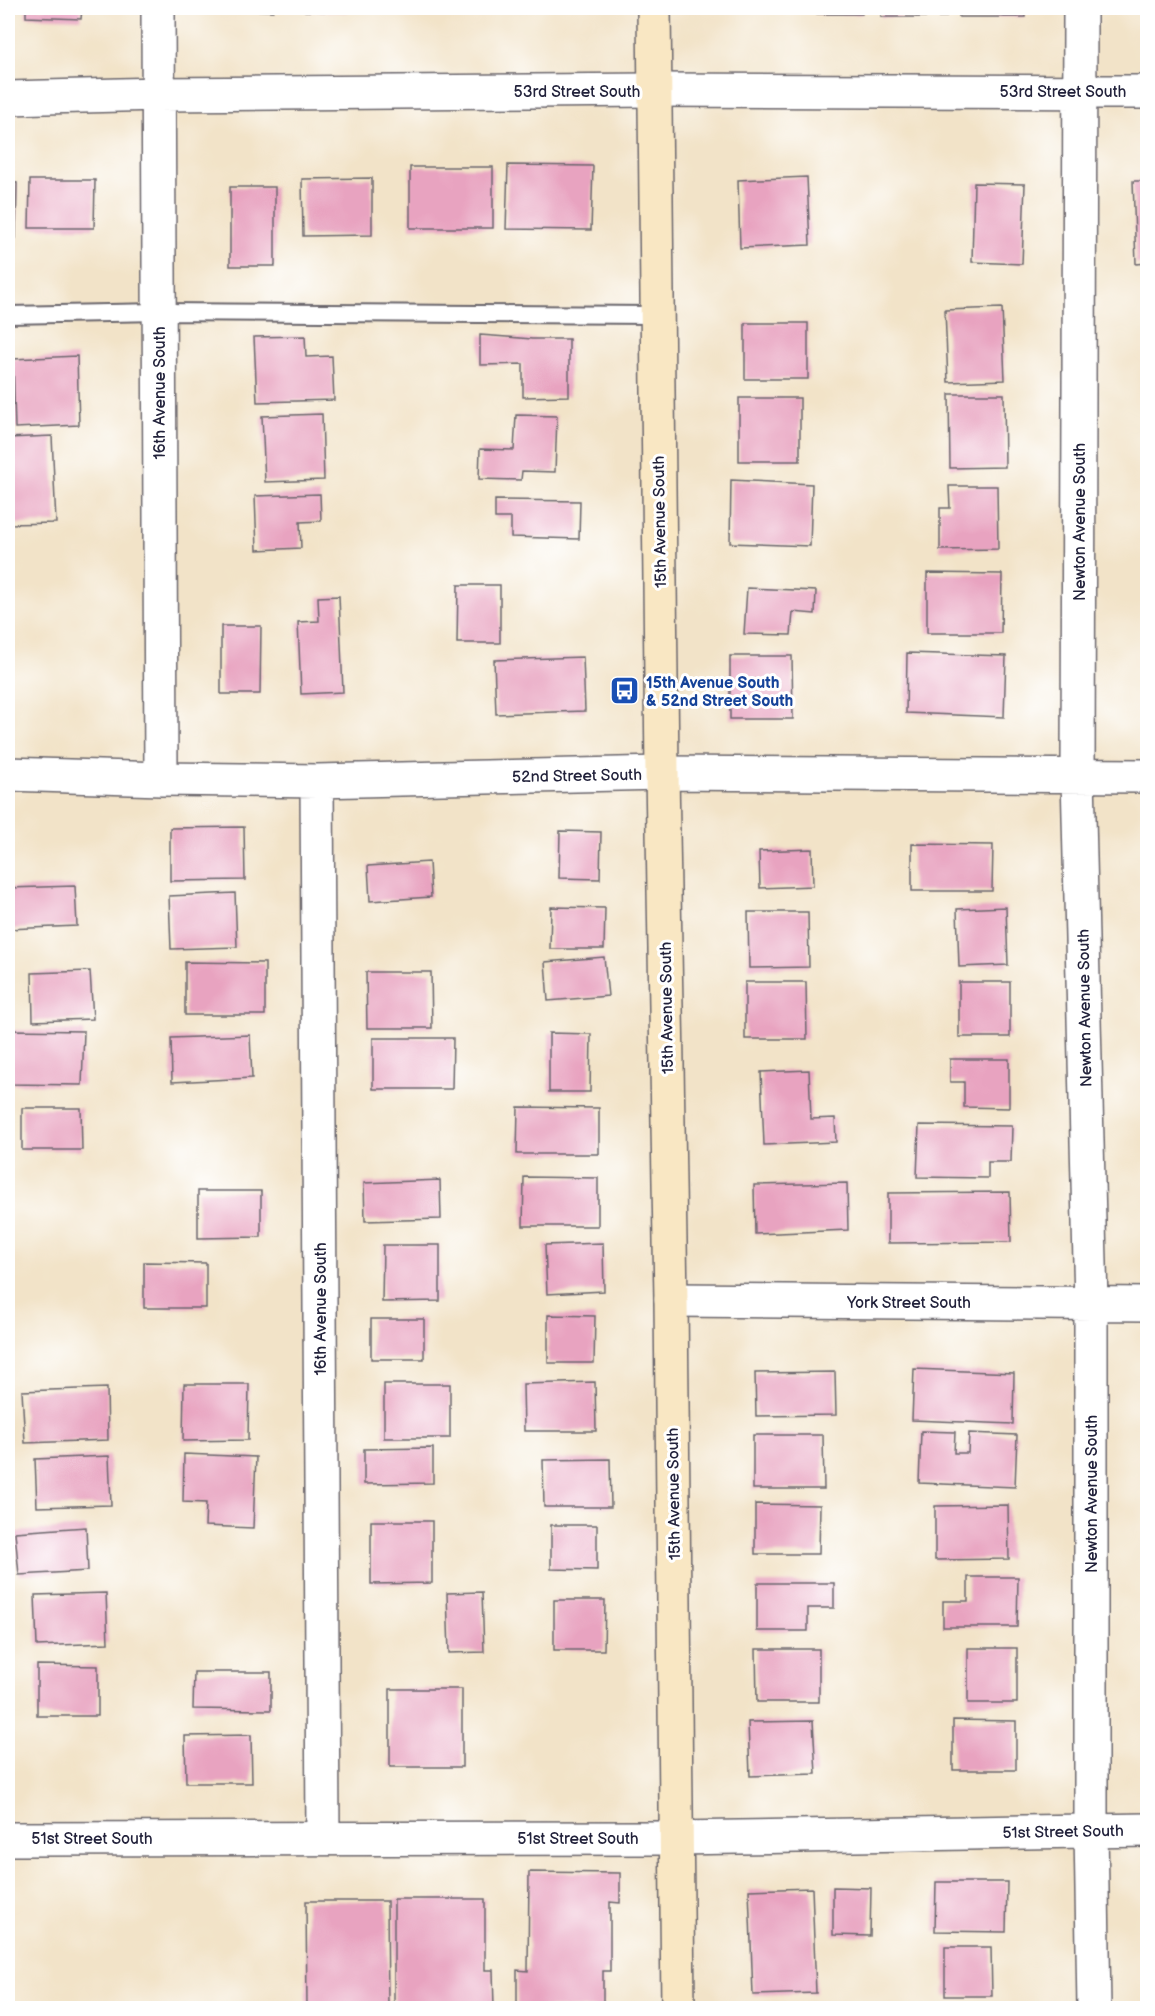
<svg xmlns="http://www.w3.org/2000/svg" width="1155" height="2016" font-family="'Balsamiq Sans',sans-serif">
	<rect width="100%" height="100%" fill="#fff"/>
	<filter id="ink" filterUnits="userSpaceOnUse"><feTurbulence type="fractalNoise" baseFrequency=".0167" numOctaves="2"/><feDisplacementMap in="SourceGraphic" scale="12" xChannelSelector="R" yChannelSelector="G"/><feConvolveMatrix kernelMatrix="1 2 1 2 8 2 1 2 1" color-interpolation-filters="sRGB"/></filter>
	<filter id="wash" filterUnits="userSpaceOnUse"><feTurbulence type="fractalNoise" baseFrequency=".008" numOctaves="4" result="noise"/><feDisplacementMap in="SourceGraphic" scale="24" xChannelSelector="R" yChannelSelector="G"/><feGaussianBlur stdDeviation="1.35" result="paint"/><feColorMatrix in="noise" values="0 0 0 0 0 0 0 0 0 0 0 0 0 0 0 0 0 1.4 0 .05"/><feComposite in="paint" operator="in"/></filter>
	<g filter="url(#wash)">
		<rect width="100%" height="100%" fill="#f2e3c8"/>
		<g id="blocks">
			<!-- building -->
			<path fill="#e8a3c0" d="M26 8H82L81 19 26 17Z
				M224 8H274L273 11 224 9Z
				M305 8H348L347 12 305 11Z
				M817 8H863L862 14H817Z
				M881 8H946V17H881Z
				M959 8H1025V17H959Z
				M508 165 593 166 591 230 506 229Z
				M410 167H493V228H410Z
				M807 177 810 245 740 248 738 180Z
				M372 178V235L303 236 302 179Z
				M30 180H95L94 228H29Z
				M1133 181H1148V263L1136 264Z
				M8 182 17 183 16 238H8Z
				M974 183 1025 184 1022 264 972 262Z
				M230 187H275V266H230Z
				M1002 308 1005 380 948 382 945 310Z
				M745 323H808V379H745Z
				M480 335 532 339H569V396L523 397V364L480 365Z
				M305 336 306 357 332 356 334 400 257 402 254 337Z
				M77 356 79 425 15 428 13 359Z
				M949 394H1004L1005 467 950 468Z
				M739 398H800V461H739Z
				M322 414 324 480 265 482 262 416Z
				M516 415 557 416 555 472 522 471 521 480 479 479 480 449 514 450Z
				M52 436 56 523 8 524V438Z
				M731 480 812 484 810 546 730 543Z
				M949 486H997L998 549 940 550V508H950Z
				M320 494 321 521 300 522 301 548 257 550 255 496Z
				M495 500 580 501 579 539 511 537V518H495Z
				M927 573 1002 574 1001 633H927Z
				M458 585H500V643H457Z
				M747 588 816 591 815 614 793 612 791 635 744 634Z
				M339 596 343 692 301 694 298 622 319 621 318 597Z
				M221 626H261L260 694H221Z
				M907 653 1006 656 1004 717 906 713Z
				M730 656H792L793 719H730Z
				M583 657 585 711 496 714 494 660Z
				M244 827 245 880 170 881V828Z
				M560 831 601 832 600 879 559 878Z
				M912 844 993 845 992 891H912Z
				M812 849 813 886 760 888 759 851Z
				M429 862 431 897 370 901 368 866Z
				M75 886 77 926 8 929V888Z
				M235 893 237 947 171 949 169 896Z
				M551 907 605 908 604 949H550Z
				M1006 907 1008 965 959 967 957 909Z
				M748 912H808L809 967 749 968Z
				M604 957 608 996 548 1001 545 962Z
				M185 962 265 963V1015H185Z
				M90 971 93 1019 33 1021 32 973Z
				M366 972H431L432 1028H367Z
				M745 982H806L807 1039H745Z
				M959 982H1010V1037H959Z
				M11 1030 84 1031 82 1085 9 1084Z
				M549 1033 591 1034 590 1092H549Z
				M250 1035 252 1078 172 1082 171 1038Z
				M373 1038H453L452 1089H373Z
				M950 1059H1009V1108L964 1107V1082H950Z
				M809 1070 811 1119 835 1118 836 1142 764 1145 761 1072Z
				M518 1107 599 1108V1154H517Z
				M22 1108H81L82 1150H22Z
				M919 1125 1012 1126 1011 1162H988V1178L917 1177Z
				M524 1177 598 1178V1226H523Z
				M440 1180 441 1219 365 1221 364 1183Z
				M847 1183 848 1230 755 1234 754 1185Z
				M198 1191H261V1237L198 1238Z
				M1010 1192 1011 1242 888 1243V1193Z
				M603 1243 604 1291 547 1294 545 1245Z
				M383 1245H440V1301L382 1302Z
				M144 1262 206 1263V1308H144Z
				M548 1315 595 1316 594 1363H548Z
				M371 1319H424V1359H371Z
				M914 1369 1014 1373 1013 1424 912 1420Z
				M835 1372 836 1415 756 1416 755 1373Z
				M595 1382 596 1431H524L523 1384Z
				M184 1384H249L248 1440 183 1441Z
				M384 1384H450V1438H384Z
				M107 1388 108 1440 25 1443 22 1391Z
				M921 1431 955 1432 954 1453H968L969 1433 1017 1435 1015 1487 919 1483Z
				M753 1435H823L824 1489H753Z
				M433 1448V1483L364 1484V1449Z
				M184 1454 256 1457 253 1528 205 1526 206 1503 183 1502Z
				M109 1456 111 1505 37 1507 35 1459Z
				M610 1459 611 1507H544L543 1460Z
				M755 1504 820 1505 819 1554H755Z
				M1008 1505 1009 1559 935 1560V1506Z
				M371 1521H432V1583L371 1584Z
				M551 1525H597V1570L551 1569Z
				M86 1527 88 1571 19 1575 15 1532Z
				M968 1577H1018L1017 1627H943V1601H968Z
				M757 1583H834V1608H808V1631H757Z
				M482 1592 484 1652 449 1653 447 1593Z
				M106 1593 108 1643 37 1646 35 1595Z
				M554 1600H605L604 1650H554Z
				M968 1648H1017V1703H968Z
				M756 1649H819V1702H757Z
				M37 1665 98 1666V1716H37Z
				M194 1672H271V1710L193 1709Z
				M390 1689H462V1767H390Z
				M953 1720 1016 1721V1770H953Z
				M813 1721 816 1774 750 1776 748 1722Z
				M251 1735 252 1783H186L185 1736Z
				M529 1872 620 1873V1903L610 1902V1971H603V2008H517V1970L528 1971Z
				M936 1882H1007L1006 1932 935 1931Z
				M833 1887 871 1888 870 1936 833 1935Z
				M812 1888 816 1993 753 1995 749 1890Z
				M394 1899H485V1970H493L494 2008H394Z
				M306 1901H387L388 2008H307Z
				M945 1947H991L992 1996H945Z"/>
		</g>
	</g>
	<g filter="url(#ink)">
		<use href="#blocks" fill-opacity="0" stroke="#6b666c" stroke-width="1.5"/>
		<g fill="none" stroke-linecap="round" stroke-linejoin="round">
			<defs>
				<path id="lane" d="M8 315 159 312 656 315"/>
				<path id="street" d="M158 8 161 779
					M1080 8 1078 776 1091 1303V1830L1094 2008
					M8 98 158 94 654 90 1148 92
					M8 774 161 779 317 781 662 773 1148 776
					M317 781 323 1837
					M671 1300 1148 1304
					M8 1839 676 1838 1148 1830"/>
				<path id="secondary" d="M654 8 662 773 671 1300 678 2008"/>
			</defs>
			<!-- lane casing -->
			<use href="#lane" stroke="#6b666c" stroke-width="20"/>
			<!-- street casing -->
			<use href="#street" stroke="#6b666c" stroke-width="36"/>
			<!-- secondary casing -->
			<use href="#secondary" stroke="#6b666c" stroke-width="36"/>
			<!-- lane -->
			<use href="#lane" stroke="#fff" stroke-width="16"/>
			<!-- street -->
			<use href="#street" stroke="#fff" stroke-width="33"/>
			<!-- secondary -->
			<use href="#secondary" stroke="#f9e7c3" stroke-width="33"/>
		</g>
	</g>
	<!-- icons -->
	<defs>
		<symbol id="bus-square" viewBox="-11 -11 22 22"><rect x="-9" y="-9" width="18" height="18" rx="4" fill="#1a4fb4" stroke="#fff"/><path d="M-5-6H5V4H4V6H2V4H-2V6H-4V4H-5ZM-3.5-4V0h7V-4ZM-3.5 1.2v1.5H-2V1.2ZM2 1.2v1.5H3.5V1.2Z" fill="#fff"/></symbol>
	</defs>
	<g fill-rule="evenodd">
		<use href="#bus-square" x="608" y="674" width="33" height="33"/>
	</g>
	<g text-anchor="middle" stroke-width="6" stroke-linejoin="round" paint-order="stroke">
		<!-- street labels -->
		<g font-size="16" fill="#22223b" stroke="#fff">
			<text x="577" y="97">53rd Street South</text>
			<text x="1063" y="97">53rd Street South</text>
			<text transform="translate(159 393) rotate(-90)" y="6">16th Avenue South</text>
			<text transform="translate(659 522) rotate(-91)" y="6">15th Avenue South</text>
			<text transform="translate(1079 522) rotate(-90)" y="6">Newton Avenue South</text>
			<text transform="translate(577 775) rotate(-1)" y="6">52nd Street South</text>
			<text transform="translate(666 1008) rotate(-91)" y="6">15th Avenue South</text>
			<text transform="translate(1084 1008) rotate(-91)" y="6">Newton Avenue South</text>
			<text x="909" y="1308">York Street South</text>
			<text transform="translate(320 1309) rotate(-90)" y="6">16th Avenue South</text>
			<text transform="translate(673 1494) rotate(-91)" y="6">15th Avenue South</text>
			<text transform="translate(1091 1494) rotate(-90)" y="6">Newton Avenue South</text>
			<text transform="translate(1063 1831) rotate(-1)" y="6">51st Street South</text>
			<text x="92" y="1844">51st Street South</text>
			<text x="578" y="1844">51st Street South</text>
		</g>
		<!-- transit labels -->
		<g font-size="16" font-weight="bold" fill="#164399" stroke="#fff" text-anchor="start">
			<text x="646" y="688">15th Avenue South<tspan x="646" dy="18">&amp; 52nd Street South</tspan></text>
		</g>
	</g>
	<!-- margin -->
	<rect width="1155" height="2016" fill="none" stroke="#fff" stroke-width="30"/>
</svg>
